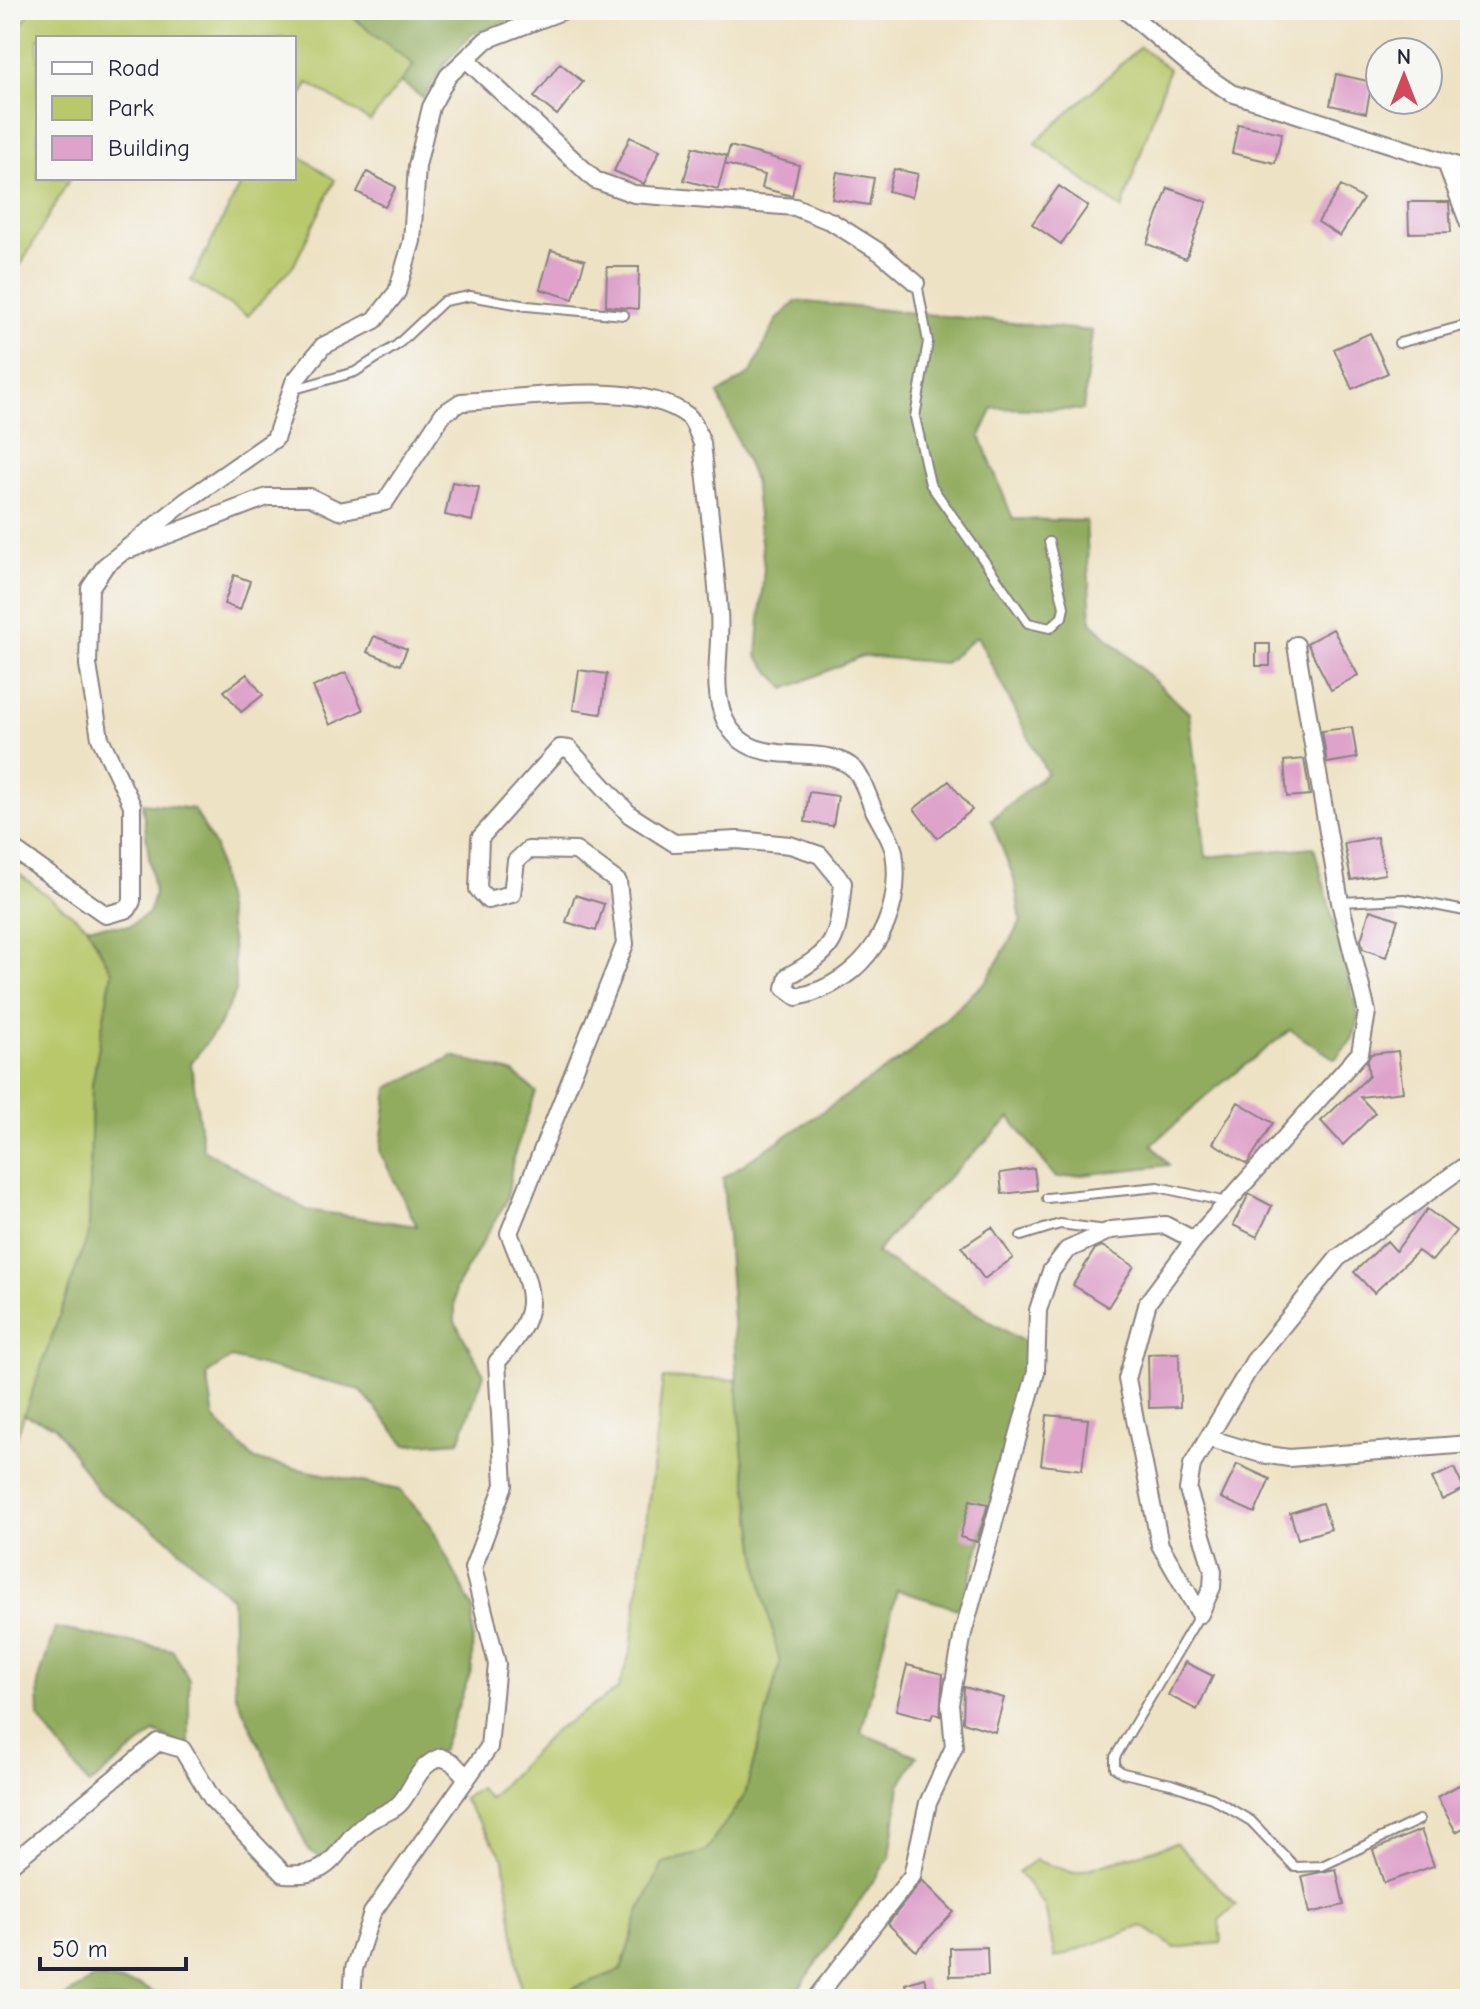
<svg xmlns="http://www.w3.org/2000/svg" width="1480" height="2009" font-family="'Comic Neue',sans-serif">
	<rect width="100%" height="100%" fill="#f6f6f2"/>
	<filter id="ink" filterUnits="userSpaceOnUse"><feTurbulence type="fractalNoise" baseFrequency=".0125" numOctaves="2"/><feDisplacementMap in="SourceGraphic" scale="16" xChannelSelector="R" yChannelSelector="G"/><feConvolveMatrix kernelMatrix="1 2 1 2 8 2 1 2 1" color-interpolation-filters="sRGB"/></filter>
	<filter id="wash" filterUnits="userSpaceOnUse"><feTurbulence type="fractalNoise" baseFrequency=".006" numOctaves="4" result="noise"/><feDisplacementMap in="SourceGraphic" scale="32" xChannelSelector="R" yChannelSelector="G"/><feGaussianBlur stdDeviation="1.8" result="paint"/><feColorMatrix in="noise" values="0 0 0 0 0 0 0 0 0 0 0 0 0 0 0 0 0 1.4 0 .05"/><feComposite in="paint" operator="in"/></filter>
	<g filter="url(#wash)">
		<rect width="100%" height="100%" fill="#eee2c4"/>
		<!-- green -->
		<path fill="#b8c86b" stroke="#6d7553" stroke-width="2" d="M31 10H344L414 65 370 121 308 83 294 110V38H38V178H70L22 263 10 271V42Z
			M1140 47 1169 69 1122 209 1035 143Z
			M294 152 335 180 294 265 248 316 191 281 244 178H294Z
			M10 867 87 926 112 972 92 1085 89 1233 10 1455Z
			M663 1378 736 1380 756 1551 780 1663 745 1795 705 1852 663 1863 640 1910 621 1970 572 1989V1999H522L504 1858 463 1799 479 1788 489 1799 553 1732 618 1689 631 1650Z
			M1176 1843 1236 1905 1219 1920 1221 1943 1175 1948 1142 1926 1055 1958 1045 1906 1018 1872 1035 1860 1074 1873Z"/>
		<!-- forest -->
		<path fill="#92ac5f" stroke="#5a674d" stroke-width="2" d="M344 10H537L472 34 446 62 423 98 401 82 414 65Z
			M796 301 1092 331 1083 410 993 408 980 436 1013 519 1086 521 1091 622 1189 713 1206 857 1314 847 1359 1019 1352 1040 1335 1059 1290 1030 1212 1091 1152 1145 1169 1165 1056 1178 1010 1118 903 1221 876 1253 1024 1342 1031 1371 961 1610 897 1590 861 1733 917 1756 900 1785 890 1857 792 1999H572V1989L621 1970 640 1910 663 1863 705 1852 745 1795 780 1663 763 1592 742 1449 723 1178 907 1055 987 980 1021 921 1014 878 991 820 1047 773 977 636 945 663 862 656 785 689 757 656 764 568 754 480 718 394 751 373 776 321Z
			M142 803 194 809 215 847 233 949 236 991 218 1027 191 1063 203 1149 307 1210 417 1226 380 1152 388 1088 453 1056 514 1073 536 1092 513 1158 507 1200 455 1289V1322L484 1374 459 1441 406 1445 360 1390 231 1358 207 1374 214 1418 255 1460 400 1490 430 1524 473 1609 472 1668 442 1750 414 1767 399 1799 324 1860 308 1849 235 1693 232 1599 164 1535 99 1492 54 1426 24 1415 89 1233 92 1085 112 972 87 926H129L149 913 154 894Z
			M55 1628 173 1650 189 1680V1749L155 1732 89 1785 39 1718 38 1683Z
			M95 1977 139 1985 165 1999H62Z"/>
		<g id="blocks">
			<!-- building -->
			<path fill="#dea2cb" d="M560 63 583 82 557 115 534 97Z
				M1336 74 1372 82 1366 113 1330 105Z
				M1238 124 1282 133 1275 163 1232 153Z
				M630 137 660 150 644 184 614 171Z
				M730 146 799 165 792 196 762 188 765 175 725 164Z
				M693 147 727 156 718 189 684 180Z
				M894 169 918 174 912 197 888 191Z
				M367 172 396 187 385 207 357 192Z
				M837 172 874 178 869 205 832 199Z
				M1059 186 1088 206 1061 244 1032 224Z
				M1341 186 1363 199 1340 236 1318 222Z
				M1168 188 1207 202 1186 259 1147 244Z
				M1408 202H1449L1451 232 1409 233Z
				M551 250 585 260 573 299 540 289Z
				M607 267H639L638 309 606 306Z
				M1370 333 1388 373 1352 389 1334 349Z
				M452 482 479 487 472 521 445 515Z
				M234 575 250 581 240 610 224 604Z
				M1333 629 1358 675 1331 690 1307 643Z
				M374 636 407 649 400 665 367 652Z
				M1256 644H1270V666H1256Z
				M579 670 607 674 601 714 573 710Z
				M346 672 363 710 330 725 313 687Z
				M247 674 263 695 241 712 224 691Z
				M1352 727 1357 758 1327 763 1322 731Z
				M1304 759 1310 795 1287 797 1284 761Z
				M949 781 972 810 937 838 914 809Z
				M809 792 838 796 833 826 805 822Z
				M1377 837 1385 874 1351 880 1344 843Z
				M575 895 604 904 596 931 566 922Z
				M1370 910 1398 919 1386 957 1363 949 1361 940Z
				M1398 1051 1403 1092 1360 1097 1375 1113 1343 1145 1321 1121 1369 1076 1367 1061 1371 1054Z
				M1238 1102 1273 1123 1247 1164 1213 1143Z
				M1034 1168 1037 1190 1002 1194 1000 1173Z
				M1249 1194 1272 1206 1257 1237 1233 1225Z
				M1427 1209 1456 1231 1432 1261 1418 1251 1374 1293 1354 1272 1387 1241 1396 1251Z
				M992 1227 1013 1258 984 1279 962 1247Z
				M1102 1246 1134 1266 1108 1307 1073 1285 1095 1249Z
				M1179 1353 1180 1407 1149 1408 1148 1354Z
				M1047 1415 1088 1419 1082 1470 1041 1465Z
				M1237 1464 1270 1479 1255 1513 1221 1498Z
				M1454 1468 1464 1489 1442 1500 1432 1478Z
				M970 1500 988 1504 977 1542 960 1537Z
				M1322 1503 1331 1529 1298 1539 1290 1513Z
				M1185 1662 1213 1676 1197 1710 1168 1695Z
				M907 1665 943 1674 940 1716 933 1713 931 1719 896 1710Z
				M964 1687 1004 1698 995 1732 963 1722Z
				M1470 1779V1824L1456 1832 1437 1797Z
				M1421 1830 1434 1866 1384 1883 1373 1850Z
				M1336 1869 1344 1905 1310 1913 1302 1876Z
				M922 1880 954 1912 916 1951 888 1924Z
				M987 1947 988 1975 950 1976V1948Z
				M924 1978 930 1994 910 1999 905 1984Z"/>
		</g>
	</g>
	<g filter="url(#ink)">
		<use href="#blocks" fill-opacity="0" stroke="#888280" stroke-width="2"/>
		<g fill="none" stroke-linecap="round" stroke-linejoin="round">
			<defs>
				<path id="lane" d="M917 283 928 342 915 417 930 484 1028 623 1050 628 1062 617 1064 607 1049 542
					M1399 343 1463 326 1470 328
					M291 390 355 372 397 345 444 301 470 296 527 306 624 315
					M1340 902 1404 899 1470 912
					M1047 1198 1158 1187 1227 1202
					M1021 1236 1060 1224 1106 1230
					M1200 1614 1115 1757V1768L1123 1773 1171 1784 1212 1798 1251 1821 1295 1867 1322 1866 1419 1820"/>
				<path id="street" d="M1125 10 1190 65 1231 93 1470 170
					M466 59 595 180 634 194 795 207 832 222 881 253 916 283
					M1446 163 1470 227
					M131 549 267 497H310L339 511 385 502 443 414 461 402C523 399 639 378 688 416 695 422 698 435 702 443 708 500 715 556 719 612 722 647 710 688 725 720 752 776 824 738 855 770 863 779 868 797 873 808 879 821 891 838 894 852 905 920 864 983 797 997L785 988 788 976C840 948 837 938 843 883L820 855 790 845 738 840 674 843 630 815 569 749 560 748 480 838 478 889 488 900 512 894 516 861 528 850 576 851 618 882 625 944 509 1233C533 1295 545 1308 497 1362L504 1485 473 1568 497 1664 489 1747 372 1913 354 1969 352 1999
					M10 847 106 915 128 909 132 901V805L100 738 88 665 90 588 105 566 186 501 275 439 294 382 323 346 375 320 397 292 412 241 417 166 431 107 448 76 486 40 565 10
					M1208 1438 1261 1454 1289 1458 1470 1444
					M1200 1614 1160 1545 1127 1379 1148 1302 1194 1240 1360 1053 1367 1012 1340 902 1296 645
					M1200 1614 1212 1587 1213 1571 1188 1490 1192 1465 1254 1361 1338 1258 1470 1162
					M10 1865 158 1742 182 1749 213 1800 284 1874C339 1878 332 1847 369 1821 379 1815 394 1811 401 1802 416 1783 417 1766 441 1757L452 1762 467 1778
					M815 1999 912 1876 928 1803 954 1747 950 1704 963 1633 1036 1372 1038 1310 1051 1271 1067 1250 1111 1230 1165 1225 1194 1240"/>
			</defs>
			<!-- lane casing -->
			<use href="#lane" stroke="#888280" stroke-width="12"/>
			<!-- street casing -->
			<use href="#street" stroke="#888280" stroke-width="20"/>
			<!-- lane -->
			<use href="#lane" stroke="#fff" stroke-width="8"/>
			<!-- street -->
			<use href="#street" stroke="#fff" stroke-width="16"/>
		</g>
	</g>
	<!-- margin -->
	<rect width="1480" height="2009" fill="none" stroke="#f6f6f2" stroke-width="40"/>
	<!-- legend -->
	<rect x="36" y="36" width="260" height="144" fill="#f6f6f2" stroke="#a1a1a9" stroke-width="2"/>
	<rect x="52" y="62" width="40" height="12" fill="#ffffff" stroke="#a1a1a9" stroke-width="2"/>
	<text x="108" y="76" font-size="24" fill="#22223b">Road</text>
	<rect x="52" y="96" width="40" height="24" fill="#b8c86b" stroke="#a1a1a9" stroke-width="2"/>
	<text x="108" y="116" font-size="24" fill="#22223b">Park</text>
	<rect x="52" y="136" width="40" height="24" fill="#dea2cb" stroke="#a1a1a9" stroke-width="2"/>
	<text x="108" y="156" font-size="24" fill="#22223b">Building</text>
	<!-- north arrow -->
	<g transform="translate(1404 76)"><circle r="38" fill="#f6f6f2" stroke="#a1a1a9" stroke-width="2"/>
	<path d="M0-6L14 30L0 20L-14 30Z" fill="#d1495b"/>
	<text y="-12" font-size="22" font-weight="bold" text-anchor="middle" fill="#22223b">N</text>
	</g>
	<!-- scale -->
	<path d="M40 1957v12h146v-12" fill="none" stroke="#22223b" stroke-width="4"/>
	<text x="52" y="1957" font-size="24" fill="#22223b" stroke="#f6f6f2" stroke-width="6" paint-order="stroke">50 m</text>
</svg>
